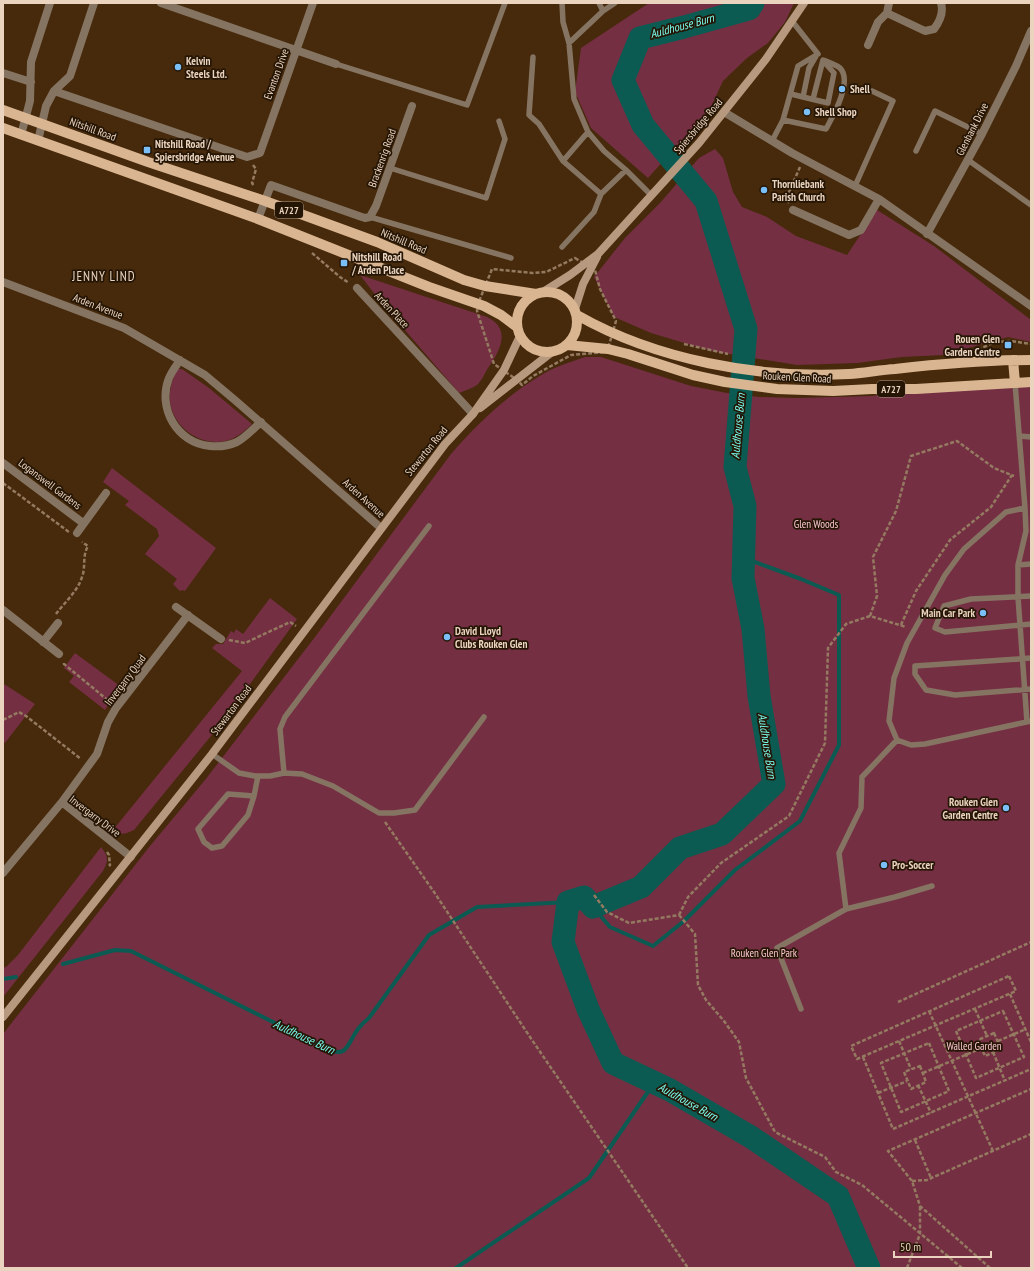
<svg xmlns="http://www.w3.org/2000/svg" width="1034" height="1271" font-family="'PT Sans Narrow',sans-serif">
	<rect width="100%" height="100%" fill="#462a0b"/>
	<!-- green -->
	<path fill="#752f43" d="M649 3H794L785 22 768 43 747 58 723 81 710 109 648 178 591 128 575 92 581 48Z
		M715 149 723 158 733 192 742 207 767 217 796 236 847 255 877 210 934 246 1031 320V342L1008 337 943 355 902 357 857 363 797 365 711 351 651 333 614 317 594 277 625 238 660 203 699 158Z
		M360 275 487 317C512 329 500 351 488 368 485 373 482 380 478 384 474 388 464 391 459 393L380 301Z
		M585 357H601L691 386 727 393 759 397 798 398 872 396 916 389 1031 383V1268H3V1034L150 846 205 780 315 637 451 454C476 425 508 394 543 374 556 366 571 362 585 357Z
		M178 369H182L209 388 252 424C246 430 240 435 232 439 202 451 166 424 170 392 171 383 174 376 178 369Z
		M112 468 216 548 185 591 182 590 180 591 173 584 177 579 145 554 159 536 157 529 125 505 129 501 103 482Z
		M270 598 297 619 224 720 134 830C125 834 122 836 113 830L242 671 212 648 216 644H223L231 631 234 633 236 629 243 634Z
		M75 653 120 686 105 710 69 682 74 676 64 668Z
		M4 684 35 704 5 743 3 741V686Z
		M101 847C108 856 109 860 103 871L3 997V968L6 967 18 955Z"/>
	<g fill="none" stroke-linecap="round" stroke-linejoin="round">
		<!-- stream -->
		<path stroke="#0b5b53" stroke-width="4" d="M593 907 610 927 653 946 684 921 735 870 800 821 839 745V595L801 579 744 558
			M63 964 115 950 131 951 329 1050C348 1058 348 1042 358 1029 361 1025 365 1021 369 1018L429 935 477 907 568 902
			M3 979 16 977
			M456 1268 589 1178 654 1083"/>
		<!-- river -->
		<path stroke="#0b5b53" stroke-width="23" d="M753 3 749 9 684 27 640 38 623 80 643 125 706 201 746 329 735 467 745 506 743 578 753 629 759 696 774 784 722 834 680 848 641 887 593 907 584 897 568 902 563 942 588 1009 613 1063 670 1090 751 1137 838 1196 869 1268"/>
		<!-- path -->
		<path stroke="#947a60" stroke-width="2.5" stroke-dasharray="4 2" stroke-linecap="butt" d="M253 165 256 169 252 183 254 186
			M789 203 786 199 800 167
			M312 253 340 277 349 283
			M575 258 595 270 600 289 616 321 607 352 571 355 533 376 522 385 517 380 494 364 477 311 478 304 492 269 533 273 546 272Z
			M684 344 728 354
			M978 350 994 342 1011 341 1031 344
			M3 483 69 532
			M56 614C64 603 78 591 82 577 86 567 82 556 88 546L82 542
			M870 616 877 596 873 557 896 511 911 456 957 441 994 468 1014 476
			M901 625 916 591 950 540 991 507 1012 475
			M229 640 245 643 290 622 296 626
			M64 663V664L110 702
			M3 720 19 712 26 716 81 759
			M385 822 434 892 532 1040 688 1268
			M107 852 109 855 110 865 109 866
			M594 895 607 912 629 923 679 915
			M679 915 695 934 698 985 706 1000 724 1021 739 1042 746 1078 775 1132 825 1157 836 1172 862 1185 962 1268
			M679 915 688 897 721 863 789 816 825 743 828 648 846 624 870 616 906 627
			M1009 976 1016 991 857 1059 851 1046Z
			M1010 994 1031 1042
			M898 1002 1031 942
			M975 1009 987 1036
			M929 1011 993 1151
			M1003 1011 1024 1057 976 1078 956 1031Z
			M994 1033 1001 1049 985 1056 978 1040Z
			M899 1041 911 1069
			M998 1041 1026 1029
			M929 1043 949 1091 901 1112 881 1063Z
			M993 1052 1005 1081
			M863 1057 893 1129 1031 1069
			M920 1066 926 1082 911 1089 904 1072Z
			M923 1073 982 1048
			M918 1085 931 1113
			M878 1093 907 1081
			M915 1140 931 1178
			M912 1181 927 1180 1031 1134
			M907 1268 920 1234V1206
			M990 1268 920 1206 912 1181 888 1151 1031 1089"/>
		<!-- lane -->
		<path stroke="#867463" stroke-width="5.5" d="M562 3 563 22 569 43 574 99 588 132 604 151 626 170 651 195
			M599 3 603 11
			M569 43 603 11 615 3
			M533 57 529 115 539 124 563 161
			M336 64 467 105 505 3
			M791 94 803 97 809 68 816 56
			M803 97 828 103 834 73 825 63
			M783 120 826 129C833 116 853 81 840 68 836 65 828 62 823 60L813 99
			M588 132 563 161 601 194 626 170
			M772 141 783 120 798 66 818 54 792 21
			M916 151 935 111 982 134
			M968 160 1031 205
			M390 168 486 198 505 139 499 121
			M855 186 893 101 872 91
			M370 217 511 258
			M562 247 594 212 601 194
			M1015 383 1025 508 1026 531 1018 565V597L1027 722
			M1020 436 1031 437
			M1025 508 1006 512 964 549 945 575 907 643 894 678 889 721 897 740 911 745 925 744 1031 721
			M1018 565 1031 564
			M1031 596 971 599 944 606 935 628 945 632 1031 624
			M1031 658 915 666V674L926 690 955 695 1031 689
			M212 754 239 773 255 776H270L284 773 302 774 333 786 379 813H394L415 810 484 717
			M284 773 280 729 285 717 429 526
			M254 796 228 794 198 829 204 842 212 848 222 846 248 815 254 796 258 776
			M846 909 895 897 932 886
			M801 1009 777 948 846 909 839 853 861 808 862 777 897 740"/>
		<!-- street -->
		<path stroke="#867463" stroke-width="8" d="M161 3 336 64
			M889 3 887 13 925 31 934 29C940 21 944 13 941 3
			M868 45 878 22 887 13
			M3 73 31 82
			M54 91 247 157 260 153 313 3
			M724 112 792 153 879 199 1031 306
			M21 135 30 101 31 62 50 3
			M38 141 46 106 54 91 70 76 94 3
			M793 210 849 235 861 230 879 199
			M258 219 271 185 359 216 365 218 370 217 376 206 412 106
			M927 234 982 134 1016 66 1031 31
			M3 282 124 328 205 375 236 401 381 528
			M357 288 473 414
			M180 360C176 366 172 371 169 378 157 408 177 443 210 446 219 447 228 446 237 442 246 437 253 429 261 422
			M3 463 83 523
			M77 533 106 493
			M176 607 221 639
			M3 610 59 654
			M43 642 58 623
			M62 802 97 754 108 722 116 708 188 615
			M3 873 62 802 131 857"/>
		<!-- secondary -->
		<path stroke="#b6997e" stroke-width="8" d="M543 292 570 275 598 254 699 143 766 59 804 3
			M575 309 583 284 597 257
			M480 408 552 352
			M3 1017 212 754 445 444 473 414 504 370 520 336"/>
		<!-- primary -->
		<path stroke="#dab592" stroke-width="10" d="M3 110 148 162 265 201 377 242 464 280 485 286 536 294
			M3 128 258 219 429 287 484 306 501 315 517 327
			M517 322a30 30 0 1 1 60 0a30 30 0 1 1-60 0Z
			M577 315C656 360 759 379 849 374 864 373 880 370 895 369 940 364 986 360 1031 360
			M567 345 608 349 628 354 693 375 725 382 777 389 833 391 872 389H916L1031 382
			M1013 360 1015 383"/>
	</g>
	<!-- markers -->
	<g fill="#7abff8" stroke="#251505" stroke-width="1.5">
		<circle cx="178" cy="67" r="4"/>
		<circle cx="842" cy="89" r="4"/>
		<circle cx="807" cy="112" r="4"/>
		<rect x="143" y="146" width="8" height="8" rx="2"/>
		<circle cx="764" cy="190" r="4"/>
		<rect x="340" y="259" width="8" height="8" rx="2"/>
		<rect x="1004" y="341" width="8" height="8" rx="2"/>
		<circle cx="983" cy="613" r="4"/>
		<circle cx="447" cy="637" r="4"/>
		<circle cx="1006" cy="808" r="4"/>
		<circle cx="884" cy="865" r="4"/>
	</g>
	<g text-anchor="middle" stroke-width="3.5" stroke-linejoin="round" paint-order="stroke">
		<!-- shield labels -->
		<g fill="#251505" stroke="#b09b87" stroke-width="1">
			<rect x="275" y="202" width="28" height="16" rx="3"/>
			<rect x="877" y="381" width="28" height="16" rx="3"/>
		</g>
		<g font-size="10" font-weight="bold" fill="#ebd4bf">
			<text x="289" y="214">A727</text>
			<text x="891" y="393">A727</text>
		</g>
		<!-- poi labels -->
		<g font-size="11" font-weight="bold" fill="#ebd4bf" stroke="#251505" text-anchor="start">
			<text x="186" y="65">Kelvin<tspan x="186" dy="13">Steels Ltd.</tspan></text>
			<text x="850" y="93">Shell</text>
			<text x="815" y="116">Shell Shop</text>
			<text x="155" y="148">Nitshill Road /<tspan x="155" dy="13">Spiersbridge Avenue</tspan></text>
			<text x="772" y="188">Thornliebank<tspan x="772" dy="13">Parish Church</tspan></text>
			<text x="352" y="261">Nitshill Road<tspan x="352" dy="13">/ Arden Place</tspan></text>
			<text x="1000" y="343" text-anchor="end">Rouen Glen<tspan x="1000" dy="13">Garden Centre</tspan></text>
			<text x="975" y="617" text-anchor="end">Main Car Park</text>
			<text x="455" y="635">David Lloyd<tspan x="455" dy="13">Clubs Rouken Glen</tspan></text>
			<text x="998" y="806" text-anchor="end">Rouken Glen<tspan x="998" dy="13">Garden Centre</tspan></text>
			<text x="892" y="869">Pro-Soccer</text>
		</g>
		<!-- street labels -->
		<g font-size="11" fill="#ebd4bf" stroke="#251505">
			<text transform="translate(276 74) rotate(-70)" y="4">Evanton Drive</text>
			<text transform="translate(698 126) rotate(-50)" y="4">Spiersbridge Road</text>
			<text transform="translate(93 129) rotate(20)" y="4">Nitshill Road</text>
			<text transform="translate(972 129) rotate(-63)" y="4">Glenbank Drive</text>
			<text transform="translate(382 158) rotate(-70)" y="4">Brackenrig Road</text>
			<text transform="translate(404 241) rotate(23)" y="4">Nitshill Road</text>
			<text transform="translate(98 306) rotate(21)" y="4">Arden Avenue</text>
			<text transform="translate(392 310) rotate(47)" y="4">Arden Place</text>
			<text transform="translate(797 377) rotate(3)" y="4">Rouken Glen Road</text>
			<text transform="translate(426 451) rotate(-51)" y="4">Stewarton Road</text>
			<text transform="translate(50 484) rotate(37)" y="4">Loganswell Gardens</text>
			<text transform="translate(364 498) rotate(42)" y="4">Arden Avenue</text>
			<text transform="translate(125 680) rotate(-53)" y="4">Invergarry Quad</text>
			<text transform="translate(231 710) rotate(-53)" y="4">Stewarton Road</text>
			<text transform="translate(95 816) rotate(37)" y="4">Invergarry Drive</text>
		</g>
		<!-- park labels -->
		<g font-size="11" fill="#fcc8d3" stroke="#251505">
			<text x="816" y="528">Glen Woods</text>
			<text x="764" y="957">Rouken Glen Park</text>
			<text x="974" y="1050">Walled Garden</text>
		</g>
		<!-- water labels -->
		<g font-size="12" font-style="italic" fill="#79fdee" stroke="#251505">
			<text transform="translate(682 26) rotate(-15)" y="4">Auldhouse Burn</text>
			<text transform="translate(738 426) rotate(-85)" y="4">Auldhouse Burn</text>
			<text transform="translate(767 746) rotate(81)" y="4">Auldhouse Burn</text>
			<text transform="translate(304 1037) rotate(25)" y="4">Auldhouse Burn</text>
			<text transform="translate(688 1102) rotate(29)" y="4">Auldhouse Burn</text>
		</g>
		<!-- quarter labels -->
		<g font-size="13" letter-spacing="1" fill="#ebd4bf" stroke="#251505">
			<text x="104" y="281">JENNY LIND</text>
		</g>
	</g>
	<!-- border -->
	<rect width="1034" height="1271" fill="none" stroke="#ebd4bf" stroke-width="8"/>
	<!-- scale -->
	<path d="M894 1251v6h97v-6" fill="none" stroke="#ebd4bf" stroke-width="2"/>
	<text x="900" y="1251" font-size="12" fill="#ebd4bf" stroke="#251505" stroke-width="3" paint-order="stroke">50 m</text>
</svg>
